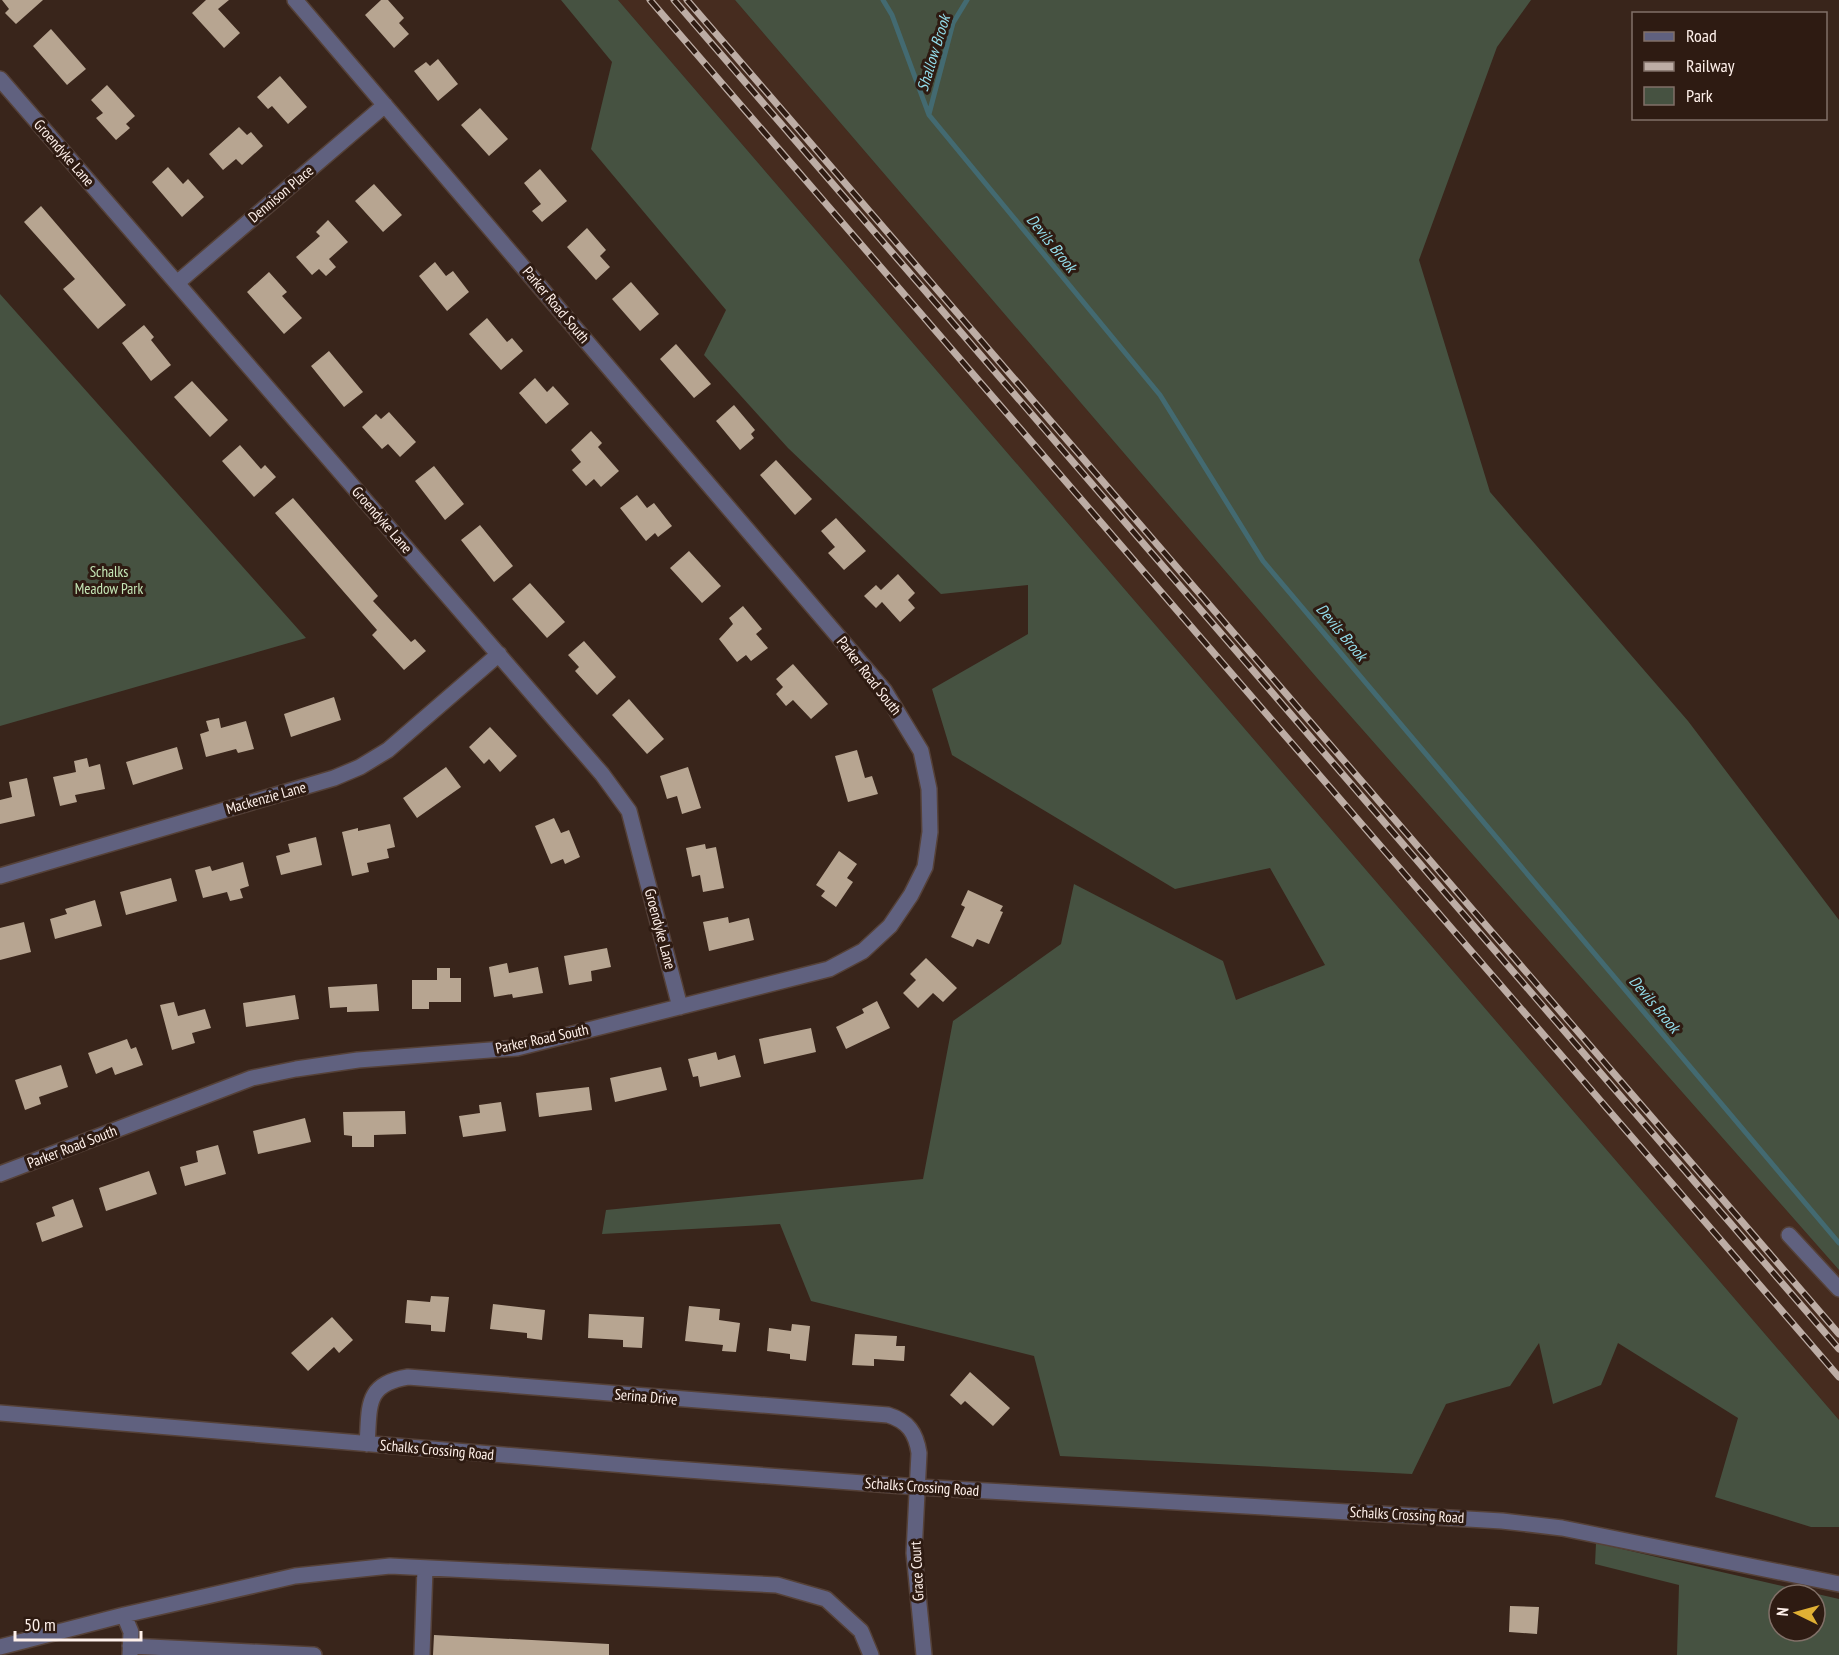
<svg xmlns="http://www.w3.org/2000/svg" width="1839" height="1655" font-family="'PT Sans Narrow',sans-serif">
	<rect width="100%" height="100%" fill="#39251b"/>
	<!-- built -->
	<path fill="#462c1f" d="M618 0H735L1317 678 1839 1270V1420Z"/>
	<!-- green -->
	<path fill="#465241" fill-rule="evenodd" d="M561 0H618L1839 1420V1527H1811L1715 1497 1738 1418 1618 1343 1601 1385 1553 1404 1539 1343 1510 1386 1446 1404 1412 1474 1060 1456 1034 1356 811 1301 780 1224 602 1234 606 1210 923 1179 953 1021 1061 944 1074 884 1223 961 1236 1000 1325 965 1270 868 1175 889 952 755 932 689 1028 634V585L941 594 788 448 704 355 726 310 591 149 612 62Z
		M735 0H1531L1497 47 1419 260 1490 492 1688 721 1839 920V1270L1317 678Z
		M0 294 306 638 0 726Z
		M1596 1543 1839 1599V1655H1677L1679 1585 1595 1564ZM1779 1595H1815V1631H1779Z"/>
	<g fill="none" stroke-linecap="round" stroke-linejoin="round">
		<!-- stream -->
		<path stroke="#436a71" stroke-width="5" d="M883 0 892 15 929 115 1160 395 1263 561 1839 1243
			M929 114 953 23 967 0"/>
	</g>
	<!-- building -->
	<path fill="#b7a591" d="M2 0H43L16 24 5 13 9 9Z
		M206 0H229L218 9 240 33 224 48 192 13Z
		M381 0H388L404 18 399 23 409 34 394 48 365 15Z
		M51 29 86 69 67 85 33 46Z
		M438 59 458 84 438 101 414 71 426 62 430 66Z
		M280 76 307 107 288 124 272 106 268 109 257 97Z
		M107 85 135 116 126 124 130 128 116 140 96 118 103 113 91 100Z
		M480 108 508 139 489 156 461 125Z
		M239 127 247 135 251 132 263 146 242 165 236 159 223 170 209 154Z
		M168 167 183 184 188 179 204 197 182 217 152 182Z
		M540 169 567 201 542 222 532 211 541 204 524 183Z
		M374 184 402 215 383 232 355 201Z
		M41 206 126 305 98 329 63 289 75 279 24 222Z
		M328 220 348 242 329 259 336 267 326 276 319 269 312 275 296 257 320 236 316 232Z
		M587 228 606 250 600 256 610 267 596 280 567 247Z
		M435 262 446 276 453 271 469 292 447 311 419 276Z
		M269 272 287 292 282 296 302 318 284 334 247 292Z
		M631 282 659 314 640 331 612 299Z
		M487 318 507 342 512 338 523 351 501 370 469 334Z
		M144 325 154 337 151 340 171 365 151 381 122 343Z
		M676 344 711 384 694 398 660 359Z
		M329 351 363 392 344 407 311 366Z
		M535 378 547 392 553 386 569 404 546 424 519 393Z
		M192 381 228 420 210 437 174 397Z
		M734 405 755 430 751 434 754 438 740 450 716 421Z
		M389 412 416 442 400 457 388 444 382 449 362 427 376 414 381 419Z
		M591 431 602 443 598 447 619 471 601 487 594 479 586 486 572 470 581 462 571 450Z
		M240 445 261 469 265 465 276 477 254 497 222 461Z
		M776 460 812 499 795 515 760 475Z
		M434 466 464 504 445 520 415 481Z
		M637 495 647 508 654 503 672 526 658 537 655 533 646 541 620 508Z
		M293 498 378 596 373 601 411 642 415 639 426 651 404 670 372 635 377 630 275 513Z
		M836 518 866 551 844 570 828 553 835 547 821 531Z
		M480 525 513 566 494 582 461 540Z
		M689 551 721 586 702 603 670 568Z
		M898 574 915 593 908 600 915 608 900 622 882 602 876 608 864 596 876 585 881 590Z
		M530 583 565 622 547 638 512 599Z
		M743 606 762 629 756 634 768 648 751 661 746 655 737 662 719 639 733 624 729 618Z
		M584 641 616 677 597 695 575 671 579 667 568 655Z
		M793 664 828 704 811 719 793 700 786 706 776 694 783 687 776 679Z
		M334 697 341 720 291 737 284 714Z
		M629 699 664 739 647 754 612 715Z
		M219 718 221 728 246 721 254 749 238 753 236 749 206 757 200 734 209 731 206 721Z
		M490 727 517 756 500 772 489 759 484 764 469 747Z
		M177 747 183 769 133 785 126 762Z
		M857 750 865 778 872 776 878 794 848 802 835 756Z
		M87 758 89 767 100 764 105 789 75 795 77 802 60 806 53 777 76 772 74 761Z
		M446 767 461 787 417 818 403 798Z
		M688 767 701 808 682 814 677 796 667 799 660 776Z
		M27 778 35 816 0 824V800L12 797 9 782Z
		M554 818 561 833 569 830 580 857 565 864 563 859 551 864 535 826Z
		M390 824 395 847 387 849 389 858 367 863 369 872 352 876 342 832 358 828V831Z
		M316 837 322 865 281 875 276 856 290 852 288 844Z
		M705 844 706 849 716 847 724 888 703 892 700 875 692 877 686 848Z
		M839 851 857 864 847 878 853 882 836 907 821 896 825 891 816 885Z
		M243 862 249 886 240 889 243 898 230 901 227 892 203 898 195 870 210 866 212 871Z
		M171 878 177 901 126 915 120 892Z
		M968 890 1003 906 1000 911 1003 912 989 944 977 939 973 947 951 937 965 907 961 905Z
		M95 900 102 926 55 939 50 919 67 914 65 909Z
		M728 917 729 923 749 918 754 940 709 951 703 922Z
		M24 922 31 952 0 960V928Z
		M607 948 611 967 591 971 592 981 569 985 564 956Z
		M926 958 957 988 943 1002 933 993 918 1008 903 993 916 980 910 974Z
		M507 963 509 973 538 967 543 993 513 998 512 994 494 997 489 967Z
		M437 968H450V978H461V1002H429V1009H412V980H437Z
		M377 984 379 1011 347 1012V1007L330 1008 328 987Z
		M295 995 299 1019 246 1027 243 1003Z
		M877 1001 890 1028 846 1049 836 1027 864 1013 862 1009Z
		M174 1002 178 1016 205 1009 211 1028 192 1033 195 1043 172 1050 160 1005Z
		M811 1028 816 1052 764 1064 759 1039Z
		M127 1039 131 1049 136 1047 143 1065 115 1075 112 1067 96 1074 88 1053Z
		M716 1052 718 1060 735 1055 741 1077 700 1087 698 1076 693 1077 688 1059Z
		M61 1065 68 1087 39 1097 41 1104 25 1110 15 1080Z
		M661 1067 667 1090 615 1102 610 1078Z
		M589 1087 592 1110 539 1117 536 1093Z
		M501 1102 506 1131 463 1137 459 1116 480 1113 479 1105Z
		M405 1111 406 1134 374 1135V1147H352V1136L344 1135 343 1112Z
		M305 1118 311 1142 258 1154 253 1131Z
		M218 1145 226 1174 185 1186 180 1167 198 1162 196 1151Z
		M149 1171 157 1194 106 1211 99 1188Z
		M73 1199 83 1227 42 1242 36 1223 55 1216 52 1207Z
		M431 1296 449 1297 445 1332 431 1331V1325L405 1323 407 1300 430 1302Z
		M493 1304 545 1310 542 1340 527 1338V1333L490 1329Z
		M689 1306 720 1309 719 1320 740 1323 736 1352 722 1351 723 1345 685 1341Z
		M589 1314 644 1317 642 1348 623 1347V1340L588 1338Z
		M332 1317 353 1340 339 1353 334 1347 308 1371 291 1353Z
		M792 1324 810 1326 806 1361 790 1359V1354L767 1351 769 1328 791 1331Z
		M855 1334 897 1336 896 1346H905L904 1361 874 1359V1366L852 1365Z
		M970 1372 1010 1408 993 1426 965 1401 961 1405 950 1395Z
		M1510 1606 1539 1607 1537 1634 1509 1632Z
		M434 1635 609 1644V1655H433Z"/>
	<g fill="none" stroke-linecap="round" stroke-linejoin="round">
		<defs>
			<path id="minor" d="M0 79 602 774 629 811 680 1007
				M177 283 385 105
				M0 876 334 778 360 767 388 750 499 654
				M0 1174 252 1078 296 1069 358 1060 517 1048 829 969 863 951 890 926 911 895 925 867 930 832 929 789 921 751 884 690 295 0
				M1789 1235 1839 1289
				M0 1413 661 1468 918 1487 1502 1521 1562 1528 1839 1584
				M367 1444C370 1407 364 1384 408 1377L888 1415C908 1421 916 1433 919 1453L914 1553 924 1655
				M124 1615 131 1632 130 1655
				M130 1646 314 1655
				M0 1647 124 1615 295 1576 390 1566 777 1585 826 1599 861 1631 871 1655
				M422 1655 425 1568"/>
		</defs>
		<!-- minor casing -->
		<use href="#minor" stroke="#554138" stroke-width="18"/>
		<!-- minor -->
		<use href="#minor" stroke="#60617f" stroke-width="15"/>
		<defs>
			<path id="rail" d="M650 0 1839 1377
				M674 0 1839 1349
				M687 0 1839 1334"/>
		</defs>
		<!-- rail casing -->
		<use href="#rail" stroke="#bdada5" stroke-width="7"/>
		<!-- rail -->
		<use href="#rail" stroke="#2e1b12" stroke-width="4.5" stroke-dasharray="14" stroke-linecap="butt"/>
	</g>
	<g text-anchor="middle" stroke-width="6" stroke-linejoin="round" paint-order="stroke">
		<!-- street labels -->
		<g font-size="15" fill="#fef0ea" stroke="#2e1b12">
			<text transform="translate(64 153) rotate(49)" y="5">Groendyke Lane</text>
			<text transform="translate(281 194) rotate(-40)" y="5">Dennison Place</text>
			<text transform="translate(556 305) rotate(50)" y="5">Parker Road South</text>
			<text transform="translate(382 520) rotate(49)" y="5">Groendyke Lane</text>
			<text transform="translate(869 676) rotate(52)" y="5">Parker Road South</text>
			<text transform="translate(266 798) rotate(-16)" y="5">Mackenzie Lane</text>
			<text transform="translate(660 929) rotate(75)" y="5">Groendyke Lane</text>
			<text transform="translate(542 1039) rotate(-12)" y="5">Parker Road South</text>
			<text transform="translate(72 1147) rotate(-21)" y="5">Parker Road South</text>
			<text transform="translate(646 1397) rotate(5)" y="5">Serina Drive</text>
			<text transform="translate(437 1450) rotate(5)" y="5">Schalks Crossing Road</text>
			<text transform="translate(922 1487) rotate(4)" y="5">Schalks Crossing Road</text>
			<text transform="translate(1407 1515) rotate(3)" y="5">Schalks Crossing Road</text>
			<text transform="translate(917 1571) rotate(-93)" y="5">Grace Court</text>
		</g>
		<!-- park labels -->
		<g font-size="15" fill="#c5e7b6" stroke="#2e1b12">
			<text x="109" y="577">Schalks<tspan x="109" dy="17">Meadow Park</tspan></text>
		</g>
		<!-- water labels -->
		<g font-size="16" font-style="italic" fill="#93ddeb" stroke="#2e1b12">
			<text transform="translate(933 53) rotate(-73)" y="6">Shallow Brook</text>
			<text transform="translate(1052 243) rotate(51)" y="6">Devils Brook</text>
			<text transform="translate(1342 632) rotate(50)" y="6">Devils Brook</text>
			<text transform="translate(1655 1004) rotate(50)" y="6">Devils Brook</text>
		</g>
	</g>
	<!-- legend -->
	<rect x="1632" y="12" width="195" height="108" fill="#2e1b12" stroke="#817068" stroke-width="1.5"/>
	<rect x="1644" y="32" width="30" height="9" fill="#60617f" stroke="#817068" stroke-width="1.5"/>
	<text x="1686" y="42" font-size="18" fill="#fef0ea">Road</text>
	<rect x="1644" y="62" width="30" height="9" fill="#bdada5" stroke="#817068" stroke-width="1.5"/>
	<text x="1686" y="72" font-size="18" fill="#fef0ea">Railway</text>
	<rect x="1644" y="87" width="30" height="18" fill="#465241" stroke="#817068" stroke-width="1.5"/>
	<text x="1686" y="102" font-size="18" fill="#fef0ea">Park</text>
	<!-- north arrow -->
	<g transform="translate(1797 1613) rotate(275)"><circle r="28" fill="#2e1b12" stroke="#817068" stroke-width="1.5"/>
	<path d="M0-4.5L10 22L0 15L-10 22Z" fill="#e0b034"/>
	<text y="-9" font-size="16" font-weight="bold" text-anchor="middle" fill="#fef0ea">N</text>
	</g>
	<!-- scale -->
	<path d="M15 1631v9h126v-9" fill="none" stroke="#fef0ea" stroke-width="3"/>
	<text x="24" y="1631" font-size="18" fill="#fef0ea" stroke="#2e1b12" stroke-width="4.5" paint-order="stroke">50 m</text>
</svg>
